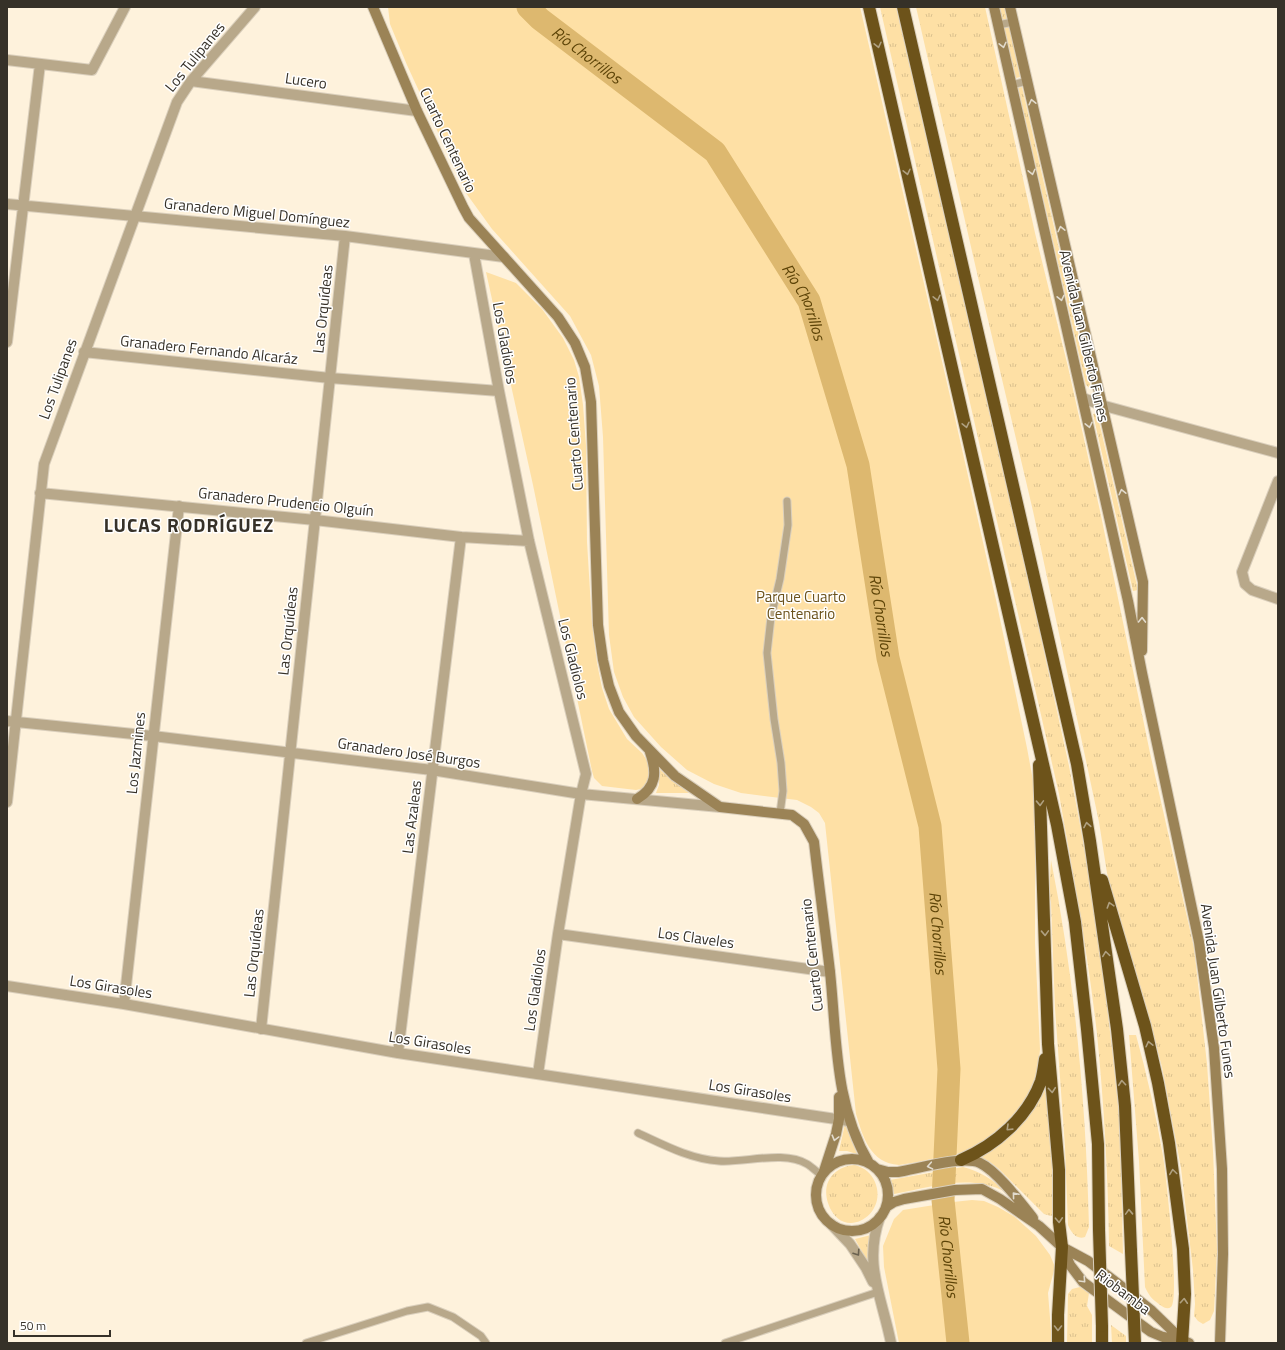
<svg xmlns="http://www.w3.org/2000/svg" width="1285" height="1350" font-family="'Titillium Web',sans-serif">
	<defs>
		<pattern id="grass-tufts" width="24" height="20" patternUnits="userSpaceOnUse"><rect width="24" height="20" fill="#fee0a5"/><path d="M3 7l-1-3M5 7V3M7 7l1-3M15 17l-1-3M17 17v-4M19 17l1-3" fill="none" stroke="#dac18e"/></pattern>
	</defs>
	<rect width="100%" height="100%" fill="#fef2dc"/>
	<!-- grass -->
	<path fill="url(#grass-tufts)" d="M880 7H896L1037 620 1069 766 1085 852 1104 981 1113 1057 1120 1125 1123 1254 1109 1246C1108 1175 1104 1104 1097 1034 1088 953 1073 874 1059 794Z
		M916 7H985L1035 233 1068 367 1100 511 1150 753 1194 948 1207 1064 1213 1151 1217 1250 1214 1311 1210 1320 1203 1324 1198 1321 1194 1316 1195 1304 1193 1270 1181 1168 1162 1067 1143 996 1122 929 1107 873 1099 822 1033 511 977 273Z
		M999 7H1004L1007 19 1002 20Z
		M1009 26 1020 77 1016 78 1004 28Z
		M1022 87 1091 389 1086 385 1018 88Z
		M1097 413 1138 590 1133 591 1093 414Z
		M658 768 673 781 689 793H656L659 785Z
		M1051 860C1075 981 1086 1104 1089 1227L1085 1237C1076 1240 1071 1232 1068 1225L1065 1147 1055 1008 1051 902 1049 895Z
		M1129 1035H1136C1147 1075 1156 1115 1163 1156 1166 1175 1180 1299 1171 1307 1166 1311 1159 1304 1155 1301 1150 1297 1148 1293 1145 1287L1139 1161Z
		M1046 1088 1055 1187 1054 1213 1051 1216 1044 1214 999 1169 990 1162 980 1158C1009 1141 1030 1118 1046 1088Z
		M845 1124 857 1154 847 1151H839Z
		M855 1165C865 1168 871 1173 875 1182 889 1216 841 1243 828 1203 821 1182 835 1166 855 1165Z
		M963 1167C980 1171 993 1180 1006 1192 970 1173 931 1187 894 1194L890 1180Z
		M871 1235 868 1245V1263L855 1239Z
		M1080 1287 1089 1293 1087 1306 1092 1315V1343H1067L1068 1294 1072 1289Z
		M1111 1325 1126 1336V1343H1112Z"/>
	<!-- park -->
	<path fill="#fee0a5" d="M388 7H860L950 396 996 600 1027 748 1034 786 1035 830V943L1040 1049C1039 1065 1035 1082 1027 1096 1016 1115 989 1139 970 1149 961 1154 950 1155 940 1157 927 1160 913 1163 899 1165 870 1163 863 1137 856 1114L825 823 819 813 811 807 797 800 741 793 714 784 687 770 661 747 634 717 623 697 614 672 609 635 603 437 599 386 591 355 570 316 492 229 466 193 407 65 390 24Z
		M486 272 516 283 542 309 563 338 574 360 579 377 583 405 586 446 587 542 592 624 597 663 602 688 609 709 627 739 642 753 648 762 650 770V778L645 786 641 789 636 790 602 786 594 778 592 771 533 485Z
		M972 1200 984 1201 998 1207 1015 1217 1036 1236 1050 1255 1055 1267 1048 1293 1052 1343H899L884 1267 883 1246 894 1219 903 1210 953 1202Z"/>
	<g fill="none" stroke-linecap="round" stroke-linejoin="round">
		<!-- river -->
		<path stroke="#ddb86f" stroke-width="23" id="s1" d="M528 7 540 19 715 152 809 301 858 465 888 658 930 826 949 1069 943 1200 958 1343"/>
		<defs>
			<path id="lane" d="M998 25 1013 22
				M1012 85 1027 81
				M780 813 783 791 781 763 774 719 767 653 771 617 780 579 788 525 787 501
				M638 1133C664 1145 690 1159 719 1161 745 1163 784 1150 807 1164 812 1167 817 1172 821 1175
				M306 1343 407 1311 428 1307 453 1317 481 1336 486 1343
				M725 1343 878 1292"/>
			<path id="street" d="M7 60 92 70 125 7
				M191 81 417 111
				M7 204 345 236 504 257
				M474 254 499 391 529 541 586 774 581 794 558 934 538 1074
				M7 342 40 64
				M84 352 330 378 499 391
				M1083 398 1101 405 1278 453
				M1278 481 1242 572 1245 584 1252 590 1278 599
				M40 493 315 520 461 537 529 541
				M7 721 153 736 432 770 581 794 720 807
				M7 802 44 464 177 102 191 81 255 7
				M558 934 830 972
				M7 986 124 1004 398 1053 849 1121
				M124 1004 179 506
				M261 1029 345 236
				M398 1053 461 537
				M880 1217C863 1264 882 1297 891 1343
				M831 1224 850 1244 866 1268 873 1282"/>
			<path id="secondary" d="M373 7 417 111 463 207 469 218 558 317 575 343 585 367 591 402 598 625 603 660 609 686 619 712 636 736 675 776 720 807 792 815 804 824 814 842C819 886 825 929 830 972 837 1038 834 1104 869 1163
				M994 7 1128 601 1142 673 1199 942 1214 1048 1222 1169 1223 1254 1220 1343
				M1010 7 1143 582 1142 651
				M637 799C657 787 657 772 650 752
				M816 1195a36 36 0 1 1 72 0a36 36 0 1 1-72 0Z
				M877 1169 888 1172H898C917 1169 963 1155 980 1163 997 1171 1021 1203 1033 1218
				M824 1171 836 1134 839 1119V1097
				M886 1207 894 1202 904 1199 955 1190 982 1189 1000 1199 1039 1226 1062 1247 1088 1261 1117 1283 1152 1311 1182 1340
				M1062 1247 1070 1265 1083 1282 1151 1332 1163 1337 1182 1340 1189 1343"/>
			<path id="highway" d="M869 7 1057 825 1075 922 1087 1029 1098 1144 1099 1230
				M903 7 1077 764 1090 841 1117 1029 1125 1106 1131 1251
				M1039 765 1048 1044 1059 1170V1222L1062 1247 1058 1315V1343
				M1102 880 1145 1026 1158 1083 1169 1143 1183 1249 1185 1294 1182 1343
				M961 1160C996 1145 1028 1117 1041 1081 1043 1074 1044 1066 1045 1059
				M1102 1343V1326"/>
		</defs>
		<!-- lane casing -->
		<use href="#lane" stroke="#dacfbc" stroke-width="9"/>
		<!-- street casing -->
		<use href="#street" stroke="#dacfbc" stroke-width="12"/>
		<!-- secondary casing -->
		<use href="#secondary" stroke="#dacfbc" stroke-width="12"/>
		<!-- highway casing -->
		<use href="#highway" stroke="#dacfbc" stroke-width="14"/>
		<!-- lane -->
		<use href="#lane" stroke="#b8a88a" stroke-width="7"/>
		<!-- street -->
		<use href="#street" stroke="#b8a88a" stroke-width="10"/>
		<!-- secondary -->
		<use href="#secondary" stroke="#9b8356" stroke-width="10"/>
		<!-- highway -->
		<use href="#highway" stroke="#6d531a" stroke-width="12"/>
		<defs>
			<path id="highway-bridge" d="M1099 1230 1102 1326
				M1131 1251 1135 1343"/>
		</defs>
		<!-- highway-bridge casing -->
		<use href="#highway-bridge" stroke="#dacfbc" stroke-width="14" stroke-linecap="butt"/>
		<!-- highway-bridge -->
		<use href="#highway-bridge" stroke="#6d531a" stroke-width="12"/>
	</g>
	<!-- one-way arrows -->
	<defs><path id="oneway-chevron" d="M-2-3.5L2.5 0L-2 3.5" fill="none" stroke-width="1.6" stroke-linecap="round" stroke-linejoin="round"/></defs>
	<g stroke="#afa081">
		<use href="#oneway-chevron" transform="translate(878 45) rotate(77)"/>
		<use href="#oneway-chevron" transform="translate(907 172) rotate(77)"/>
		<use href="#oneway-chevron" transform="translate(937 298) rotate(77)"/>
		<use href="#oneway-chevron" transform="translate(966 425) rotate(77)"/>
		<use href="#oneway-chevron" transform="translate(1040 803) rotate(88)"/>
		<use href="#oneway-chevron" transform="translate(1087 825) rotate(-100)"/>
		<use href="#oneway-chevron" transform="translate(1110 905) rotate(-107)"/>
		<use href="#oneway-chevron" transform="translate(1045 933) rotate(88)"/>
		<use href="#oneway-chevron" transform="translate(1106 954) rotate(-98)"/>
		<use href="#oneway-chevron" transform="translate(1149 1044) rotate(-103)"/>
		<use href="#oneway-chevron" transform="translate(1122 1083) rotate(-95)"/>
		<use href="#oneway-chevron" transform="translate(1052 1090) rotate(85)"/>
		<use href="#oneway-chevron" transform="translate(1009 1128) rotate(136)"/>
		<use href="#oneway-chevron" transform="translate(1173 1172) rotate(-98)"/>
		<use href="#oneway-chevron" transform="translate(1129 1212) rotate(-92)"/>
		<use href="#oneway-chevron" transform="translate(1059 1220) rotate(87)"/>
		<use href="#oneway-chevron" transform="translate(1184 1301) rotate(-86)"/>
		<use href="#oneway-chevron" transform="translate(1058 1328) rotate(90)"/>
	</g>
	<g stroke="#e1dacc">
		<use href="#oneway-chevron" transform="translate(1003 45) rotate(77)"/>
		<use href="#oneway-chevron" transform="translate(1032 102) rotate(-103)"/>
		<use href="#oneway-chevron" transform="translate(1032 172) rotate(77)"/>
		<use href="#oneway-chevron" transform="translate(1061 229) rotate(-103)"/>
		<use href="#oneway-chevron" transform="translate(1061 298) rotate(77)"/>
		<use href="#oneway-chevron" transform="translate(1089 425) rotate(78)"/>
		<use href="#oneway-chevron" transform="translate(1122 492) rotate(-103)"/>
		<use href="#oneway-chevron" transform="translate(1142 620) rotate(-89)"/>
		<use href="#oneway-chevron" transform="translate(835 1138) rotate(105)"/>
		<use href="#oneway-chevron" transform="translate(930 1166) rotate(169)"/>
		<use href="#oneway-chevron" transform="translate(1015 1195) rotate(-130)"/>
		<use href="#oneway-chevron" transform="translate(1083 1280) rotate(47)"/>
	</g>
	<use stroke="#6a614f" href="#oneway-chevron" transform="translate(857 1253) rotate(56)"/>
	<g text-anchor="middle" stroke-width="3" stroke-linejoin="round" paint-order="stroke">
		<!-- street labels -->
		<g font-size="15" fill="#363128" stroke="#fff">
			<text transform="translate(195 57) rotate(-51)" y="5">Los Tulipanes</text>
			<text transform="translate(306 81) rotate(8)" y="5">Lucero</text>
			<text transform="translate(448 140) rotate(65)" y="5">Cuarto Centenario</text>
			<text transform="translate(257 213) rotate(6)" y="5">Granadero Miguel Domínguez</text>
			<text transform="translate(323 309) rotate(-84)" y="5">Las Orquídeas</text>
			<text transform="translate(1084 336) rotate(77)" y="5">Avenida Juan Gilberto Funes</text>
			<text transform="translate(505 343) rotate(80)" y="5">Los Gladiolos</text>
			<text transform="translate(209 350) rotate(6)" y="5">Granadero Fernando Alcaráz</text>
			<text transform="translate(58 379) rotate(-70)" y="5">Los Tulipanes</text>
			<text transform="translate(574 434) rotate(-94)" y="5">Cuarto Centenario</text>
			<text transform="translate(286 502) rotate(6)" y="5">Granadero Prudencio Olguín</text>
			<text transform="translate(288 631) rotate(-84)" y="5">Las Orquídeas</text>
			<text transform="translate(573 659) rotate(76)" y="5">Los Gladiolos</text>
			<text transform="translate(136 753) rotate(-84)" y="5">Los Jazmines</text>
			<text transform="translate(409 753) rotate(8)" y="5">Granadero José Burgos</text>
			<text transform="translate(412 817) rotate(-83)" y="5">Las Azaleas</text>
			<text transform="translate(696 938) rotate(8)" y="5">Los Claveles</text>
			<text transform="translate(254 953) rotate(-84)" y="5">Las Orquídeas</text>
			<text transform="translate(812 955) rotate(-96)" y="5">Cuarto Centenario</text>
			<text transform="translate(111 987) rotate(9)" y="5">Los Girasoles</text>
			<text transform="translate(535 990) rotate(-82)" y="5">Los Gladiolos</text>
			<text transform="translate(1218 991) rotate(82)" y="5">Avenida Juan Gilberto Funes</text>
			<text transform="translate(430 1043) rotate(9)" y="5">Los Girasoles</text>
			<text transform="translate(750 1091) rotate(9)" y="5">Los Girasoles</text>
			<text transform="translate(1123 1292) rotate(37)" y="5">Riobamba</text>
		</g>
		<!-- park labels -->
		<g font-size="15" fill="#6b521b" stroke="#fff">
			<text x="801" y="602">Parque Cuarto<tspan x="801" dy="17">Centenario</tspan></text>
		</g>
		<!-- water labels -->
		<g font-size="16" font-style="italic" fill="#5c4307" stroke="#fff">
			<text dy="6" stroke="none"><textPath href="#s1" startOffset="76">Río Chorrillos</textPath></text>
			<text dy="6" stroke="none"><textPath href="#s1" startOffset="412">Río Chorrillos</textPath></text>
			<text dy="6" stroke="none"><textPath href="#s1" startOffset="736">Río Chorrillos</textPath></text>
			<text dy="6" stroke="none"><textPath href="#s1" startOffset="1060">Río Chorrillos</textPath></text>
			<text dy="6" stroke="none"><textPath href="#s1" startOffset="1384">Río Chorrillos</textPath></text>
		</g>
		<!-- district labels -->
		<g font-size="19" font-weight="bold" letter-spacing="1" fill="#363128" stroke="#fff">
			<text x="189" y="532">LUCAS RODRÍGUEZ</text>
		</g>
	</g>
	<!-- border -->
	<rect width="1285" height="1350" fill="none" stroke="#363128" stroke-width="16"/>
	<!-- scale -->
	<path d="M14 1330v6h96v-6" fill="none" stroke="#363128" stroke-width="2"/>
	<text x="20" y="1330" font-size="12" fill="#363128" stroke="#ffffff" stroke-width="3" paint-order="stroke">50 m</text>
</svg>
